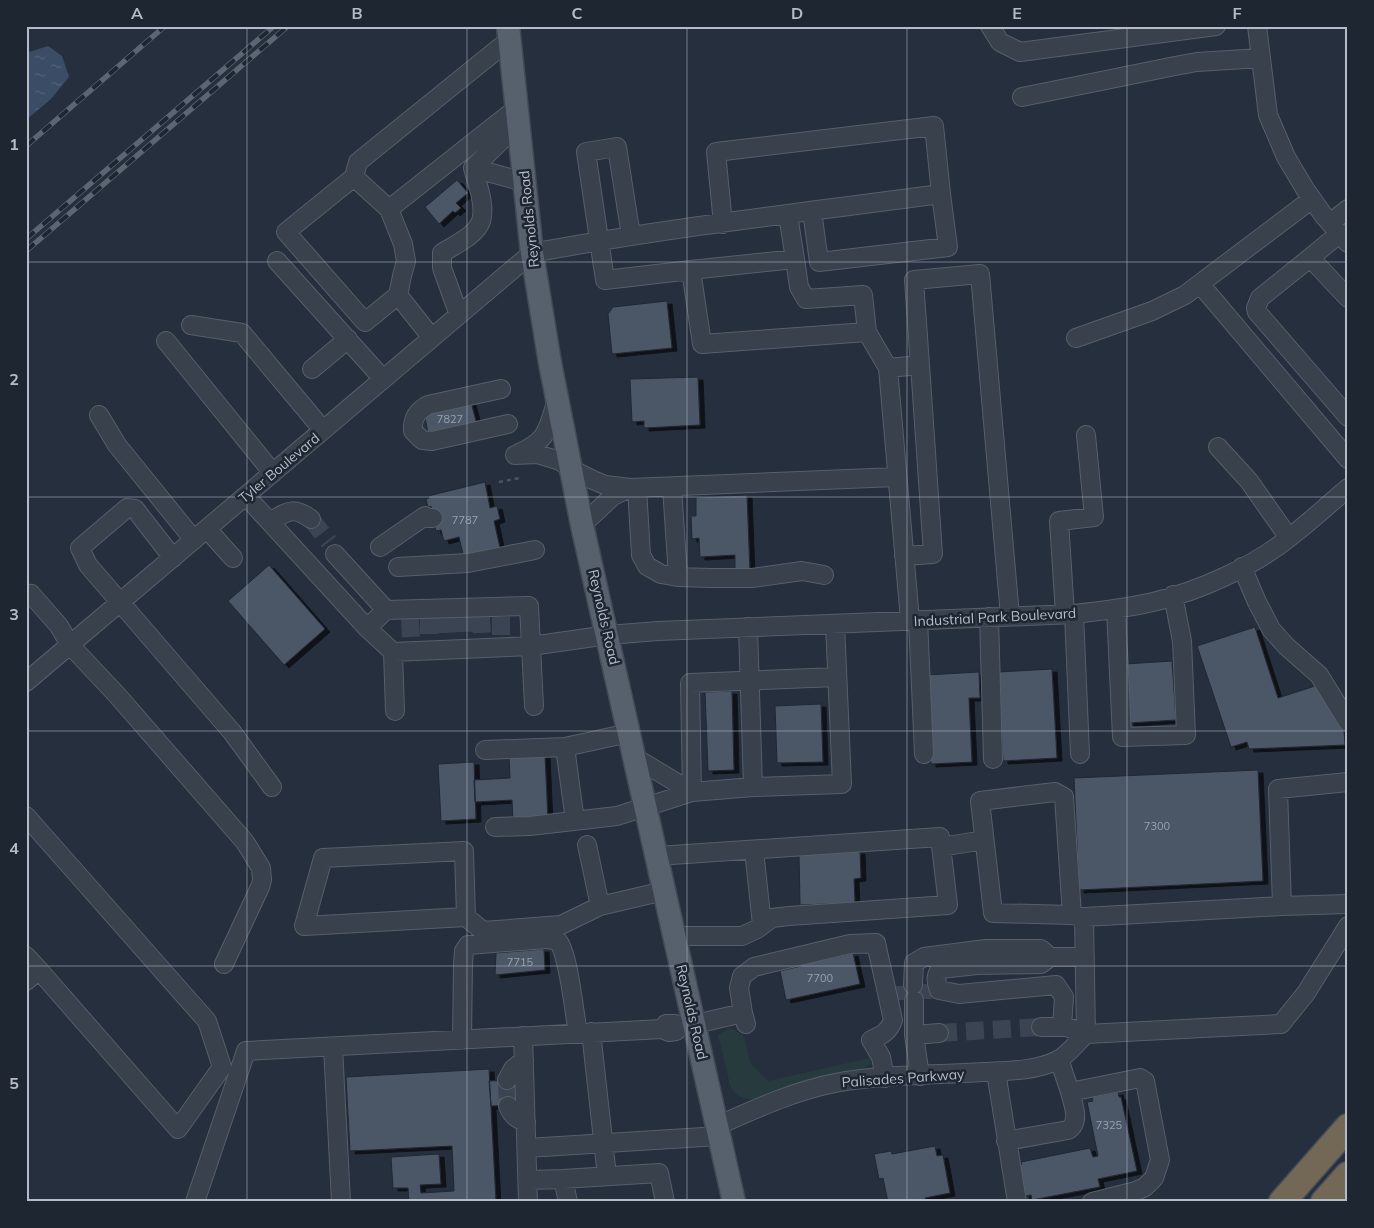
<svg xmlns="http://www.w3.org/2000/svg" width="1374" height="1228" font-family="Mulish,sans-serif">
	<defs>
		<pattern id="water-ripples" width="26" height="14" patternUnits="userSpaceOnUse" patternTransform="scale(1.25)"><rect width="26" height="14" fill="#3b4c66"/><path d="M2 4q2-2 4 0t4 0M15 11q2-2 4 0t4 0" fill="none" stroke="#55647a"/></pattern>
		<filter id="shadow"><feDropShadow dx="5" dy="3" stdDeviation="0" flood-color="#0009"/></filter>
	</defs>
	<rect width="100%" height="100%" fill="#252f3d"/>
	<!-- green -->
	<path fill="#273b3e" d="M728 1029H733L742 1035 745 1039 750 1063 768 1081 870 1058 871 1063C863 1071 854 1071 843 1072 812 1077 783 1088 753 1099 741 1099 735 1096 730 1085L718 1035Z"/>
	<!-- water -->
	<path fill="url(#water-ripples)" d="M48 46 62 56 69 77 51 99 26 120V53Z"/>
	<!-- building -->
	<path fill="#4b5666" stroke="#202834" filter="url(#shadow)" d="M457 180 468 193 456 203 461 208 455 213 453 211 439 224 425 207Z
		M667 301 672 348 612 354 608 314 613 307Z
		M698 377 700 425 644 428V421L632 422 630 379Z
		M471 402 477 425 454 430 453 427 428 433 424 412Z
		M485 482 490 508 497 506 500 519 494 521 501 552 464 558 459 537 444 541 441 530 436 531 431 506 428 507 426 499 429 498 428 496Z
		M747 495 750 572 735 573V555L700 557 699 538 692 539 691 516H696V497Z
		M269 565 325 629 284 665 228 601Z
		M1255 627 1278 698 1315 686 1344 731 1345 745 1249 749 1247 742 1231 747 1197 646Z
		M1172 661 1176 720 1129 723 1125 664Z
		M1052 669 1057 758 1003 761 998 672Z
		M979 672 980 698H969L972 762 931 764 926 675Z
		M732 691 734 770 708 771 705 692Z
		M821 704 823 762 777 763 775 706Z
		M545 755 548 820 513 822 512 800 475 802 474 780 510 778 509 756Z
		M474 762 476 819 441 821 438 764Z
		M1258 770 1263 881 1079 890 1074 778Z
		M860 851 861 878 854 879 855 903 800 905 799 854Z
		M544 949 545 970 495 975 496 953Z
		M853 953 860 984 786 1000 780 971 801 966 800 961 822 956 823 960Z
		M489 1069 496 1202H409L408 1188H393L391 1157 439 1154 441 1184 420 1185 421 1193 454 1191 452 1146 350 1151 346 1077Z
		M519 1080 520 1105 491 1106 489 1081Z
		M1118 1092 1119 1097H1121L1137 1171 1098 1179 1100 1187 1032 1200 1031 1195 1025 1196 1019 1165 1022 1164 1021 1162 1090 1148 1093 1157 1098 1156 1087 1102 1093 1101 1092 1097Z
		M935 1146 937 1156 943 1155 950 1193 925 1198 926 1201 923 1202H888L883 1178 879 1179 874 1154 891 1151 892 1154Z"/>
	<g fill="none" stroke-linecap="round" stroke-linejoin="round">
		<!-- minor-tunnel -->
		<path stroke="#3b4452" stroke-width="18" stroke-dasharray="18 9" stroke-linecap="butt" d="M311 519 329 542
			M463 614 464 638
			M446 615 447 639
			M481 615 482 638
			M429 616V639
			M501 617V637
			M410 619 411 640
			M923 984V999
			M902 986V1000
			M939 1033 1041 1027
			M507 1080 508 1106"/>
		<defs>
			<path id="minor" d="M990 26 1000 42 1020 52 1216 26
				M1257 26 1268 115 1286 157 1305 189 1324 216 1348 243
				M509 40 358 162 354 177 389 209 517 108
				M1022 97 1175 66 1197 62 1261 58
				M473 168 518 124
				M473 168 524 182
				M354 177 286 232 365 322 398 295 402 276 406 261 403 244 389 209
				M812 211 819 262 948 247 941 194
				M788 215 795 259
				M1330 223 1348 209
				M1339 234 1311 257 1316 264 1348 298
				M631 236 617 147 586 152 605 280 691 270
				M1311 257 1260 298 1256 308 1257 312 1348 417
				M277 261 383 379
				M1200 284 1348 459
				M398 295 432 338
				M459 315 442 268V253C454 245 476 236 481 221 486 206 477 183 473 168
				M191 325 242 333 323 430
				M867 332 702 344 691 270 795 259 799 287 806 299 863 295 867 332 888 368 910 620
				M1076 338 1152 311 1185 295 1312 199
				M166 341 273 473
				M920 365 914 280 980 274 1010 616
				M888 368 920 365 933 554 904 556
				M312 369 348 339
				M501 389 428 405C417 411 412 418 413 431L422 440 432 441 508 424
				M99 415 117 445 194 540
				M1218 447 1249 481 1289 538
				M519 453C549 440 547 429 557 400
				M515 455 537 454 547 457 560 461 571 469 593 480 605 485 630 488 896 477
				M672 487 678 577
				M637 488 641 555 647 566 661 574 678 577 711 578H752L802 571 824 575
				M246 496 367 628 386 610 529 606 531 646 393 652 367 628
				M270 522C288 511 293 506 311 519
				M582 525 613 496 630 488
				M207 529 233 558
				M380 547 425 516 429 518H433
				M335 554 386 610
				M173 558 135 509 127 508 80 548 88 565 232 732 272 787
				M398 567 468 563 535 550
				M1242 567 1257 602 1271 629 1286 646 1319 675 1348 722
				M26 596 31 594 59 626 70 645 117 695 245 842 261 868 262 880 260 887 224 964
				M1116 609 1122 737 1186 735 1182 641 1173 595
				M1065 614 1059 521 1094 517 1086 435
				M1074 614 1080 754
				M989 617 993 759
				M918 620 924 754
				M835 624 842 784 753 787 692 792 690 683 837 677
				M748 627 753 787
				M393 652 395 711
				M26 682 532 253C667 228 804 212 941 194L934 126 716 152 723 224
				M534 706 531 646 608 635 658 631 1074 614C1101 611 1127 608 1153 602 1199 591 1253 567 1290 537 1310 522 1329 504 1348 488
				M565 747 575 821
				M485 750 565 747 629 733
				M26 816 207 1021 222 1067 178 1129 39 970
				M495 827 530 826 617 816 692 792 634 757
				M587 845 600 906
				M941 847 984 840
				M754 850 762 925
				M657 856 940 837 948 905 789 916 772 918 757 929 742 936H675
				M1282 906 1348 904
				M1072 915 1064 797 1055 792 980 801 993 913 1072 915 1084 917 1086 1034
				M466 917 304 926 323 858 464 851 466 917 483 931 561 925 600 906 664 891
				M1084 917 1282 906 1278 789 1348 782
				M26 956 39 970 26 981
				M913 985 914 963 924 957 986 949H1041L1050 957
				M914 1000V1035L920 1076
				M743 1013 739 988 742 976 754 967 850 944 876 943 893 1020C889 1032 882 1035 871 1040L881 1057 885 1078
				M1041 1027H1067L1086 1034 1281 1024 1306 993 1348 926
				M1062 1027 1064 997 1056 985 959 994 939 990C936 982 935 977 940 969L977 965 1041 964 1050 957H1085
				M678 1028 675 1024H666L662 1029 669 1032 676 1031 678 1028 743 1013 746 1024
				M591 1032 607 1176
				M914 1035 939 1033
				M523 1036 528 1202
				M462 1040 463 964 464 951 468 945 547 939 558 941C569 955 574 1013 578 1033
				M333 1047 341 1202
				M1059 1059 1070 1092 1140 1078 1145 1081 1160 1160 1154 1178 1145 1187 1136 1191 1092 1202
				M996 1072 1017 1202
				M507 1080 513 1069 524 1060
				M508 1106C512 1115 516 1119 526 1122
				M717 1126C755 1109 794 1091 835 1083 883 1074 934 1075 983 1072 1007 1071 1036 1071 1058 1060 1068 1055 1077 1042 1086 1034
				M1006 1141 1068 1130C1081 1122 1073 1104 1070 1092
				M527 1148 719 1136
				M528 1180 563 1179
				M195 1202 246 1051 662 1029
				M568 1202 563 1179 659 1173 665 1202"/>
			<path id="major" d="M508 26 532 253 550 363 582 525 734 1202"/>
			<path id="highway" d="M1282 1202 1348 1127
				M1324 1202 1348 1175"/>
		</defs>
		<!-- minor casing -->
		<use href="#minor" stroke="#575f6b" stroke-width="20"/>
		<!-- major casing -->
		<use href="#major" stroke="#424a56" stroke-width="25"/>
		<!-- highway casing -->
		<use href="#highway" stroke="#444c58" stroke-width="29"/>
		<!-- path -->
		<path stroke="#45585b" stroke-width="2.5" stroke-dasharray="4 4" stroke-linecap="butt" d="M499 482 520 478"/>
		<!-- minor -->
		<use href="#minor" stroke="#39414d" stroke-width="18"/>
		<!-- major -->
		<use href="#major" stroke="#57606d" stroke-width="22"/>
		<!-- highway -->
		<use href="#highway" stroke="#736856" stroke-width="26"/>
		<defs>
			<path id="rail" d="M26 146 165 26
				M26 239 274 26
				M26 251 288 26"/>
		</defs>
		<!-- rail casing -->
		<use href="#rail" stroke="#5b6574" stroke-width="5.5"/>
		<!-- rail -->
		<use href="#rail" stroke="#1e2632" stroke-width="4" stroke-dasharray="11" stroke-linecap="butt"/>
	</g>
	<!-- grid -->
	<path fill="none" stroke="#b5bcc8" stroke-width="1" stroke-opacity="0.55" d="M247 26V1202M467 26V1202M687 26V1202M907 26V1202M1127 26V1202M26 262H1348M26 497H1348M26 731H1348M26 966H1348"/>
	<g text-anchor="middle" stroke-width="5" stroke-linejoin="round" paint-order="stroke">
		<!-- number labels -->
		<g font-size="11" fill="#9aa2b0">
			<text x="450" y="423">7827</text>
			<text x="465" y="524">7787</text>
			<text x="1157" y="830">7300</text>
			<text x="520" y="966">7715</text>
			<text x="820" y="982">7700</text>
			<text x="1109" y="1129">7325</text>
		</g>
		<!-- street labels -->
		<g font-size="14" fill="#b5bcc8" stroke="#1e2632">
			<text transform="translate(529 219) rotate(-96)" y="5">Reynolds Road</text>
			<text transform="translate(279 468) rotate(-40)" y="5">Tyler Boulevard</text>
			<text transform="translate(604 617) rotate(77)" y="5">Reynolds Road</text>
			<text transform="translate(995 617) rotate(-3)" y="5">Industrial Park Boulevard</text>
			<text transform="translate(692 1012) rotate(77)" y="5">Reynolds Road</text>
			<text transform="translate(903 1078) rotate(-4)" y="5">Palisades Parkway</text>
		</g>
	</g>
	<!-- border -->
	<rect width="1374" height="1228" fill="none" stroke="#1e2632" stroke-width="55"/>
	<rect x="28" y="28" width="1318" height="1172" fill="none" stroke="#b5bcc8" stroke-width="2"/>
	<g font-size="16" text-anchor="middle" font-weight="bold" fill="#b5bcc8">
		<text x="137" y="19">A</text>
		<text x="357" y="19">B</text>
		<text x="577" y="19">C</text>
		<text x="797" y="19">D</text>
		<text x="1017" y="19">E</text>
		<text x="1237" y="19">F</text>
		<text x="14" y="150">1</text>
		<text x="14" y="385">2</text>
		<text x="14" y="620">3</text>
		<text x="14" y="854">4</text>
		<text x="14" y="1089">5</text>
	</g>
</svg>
